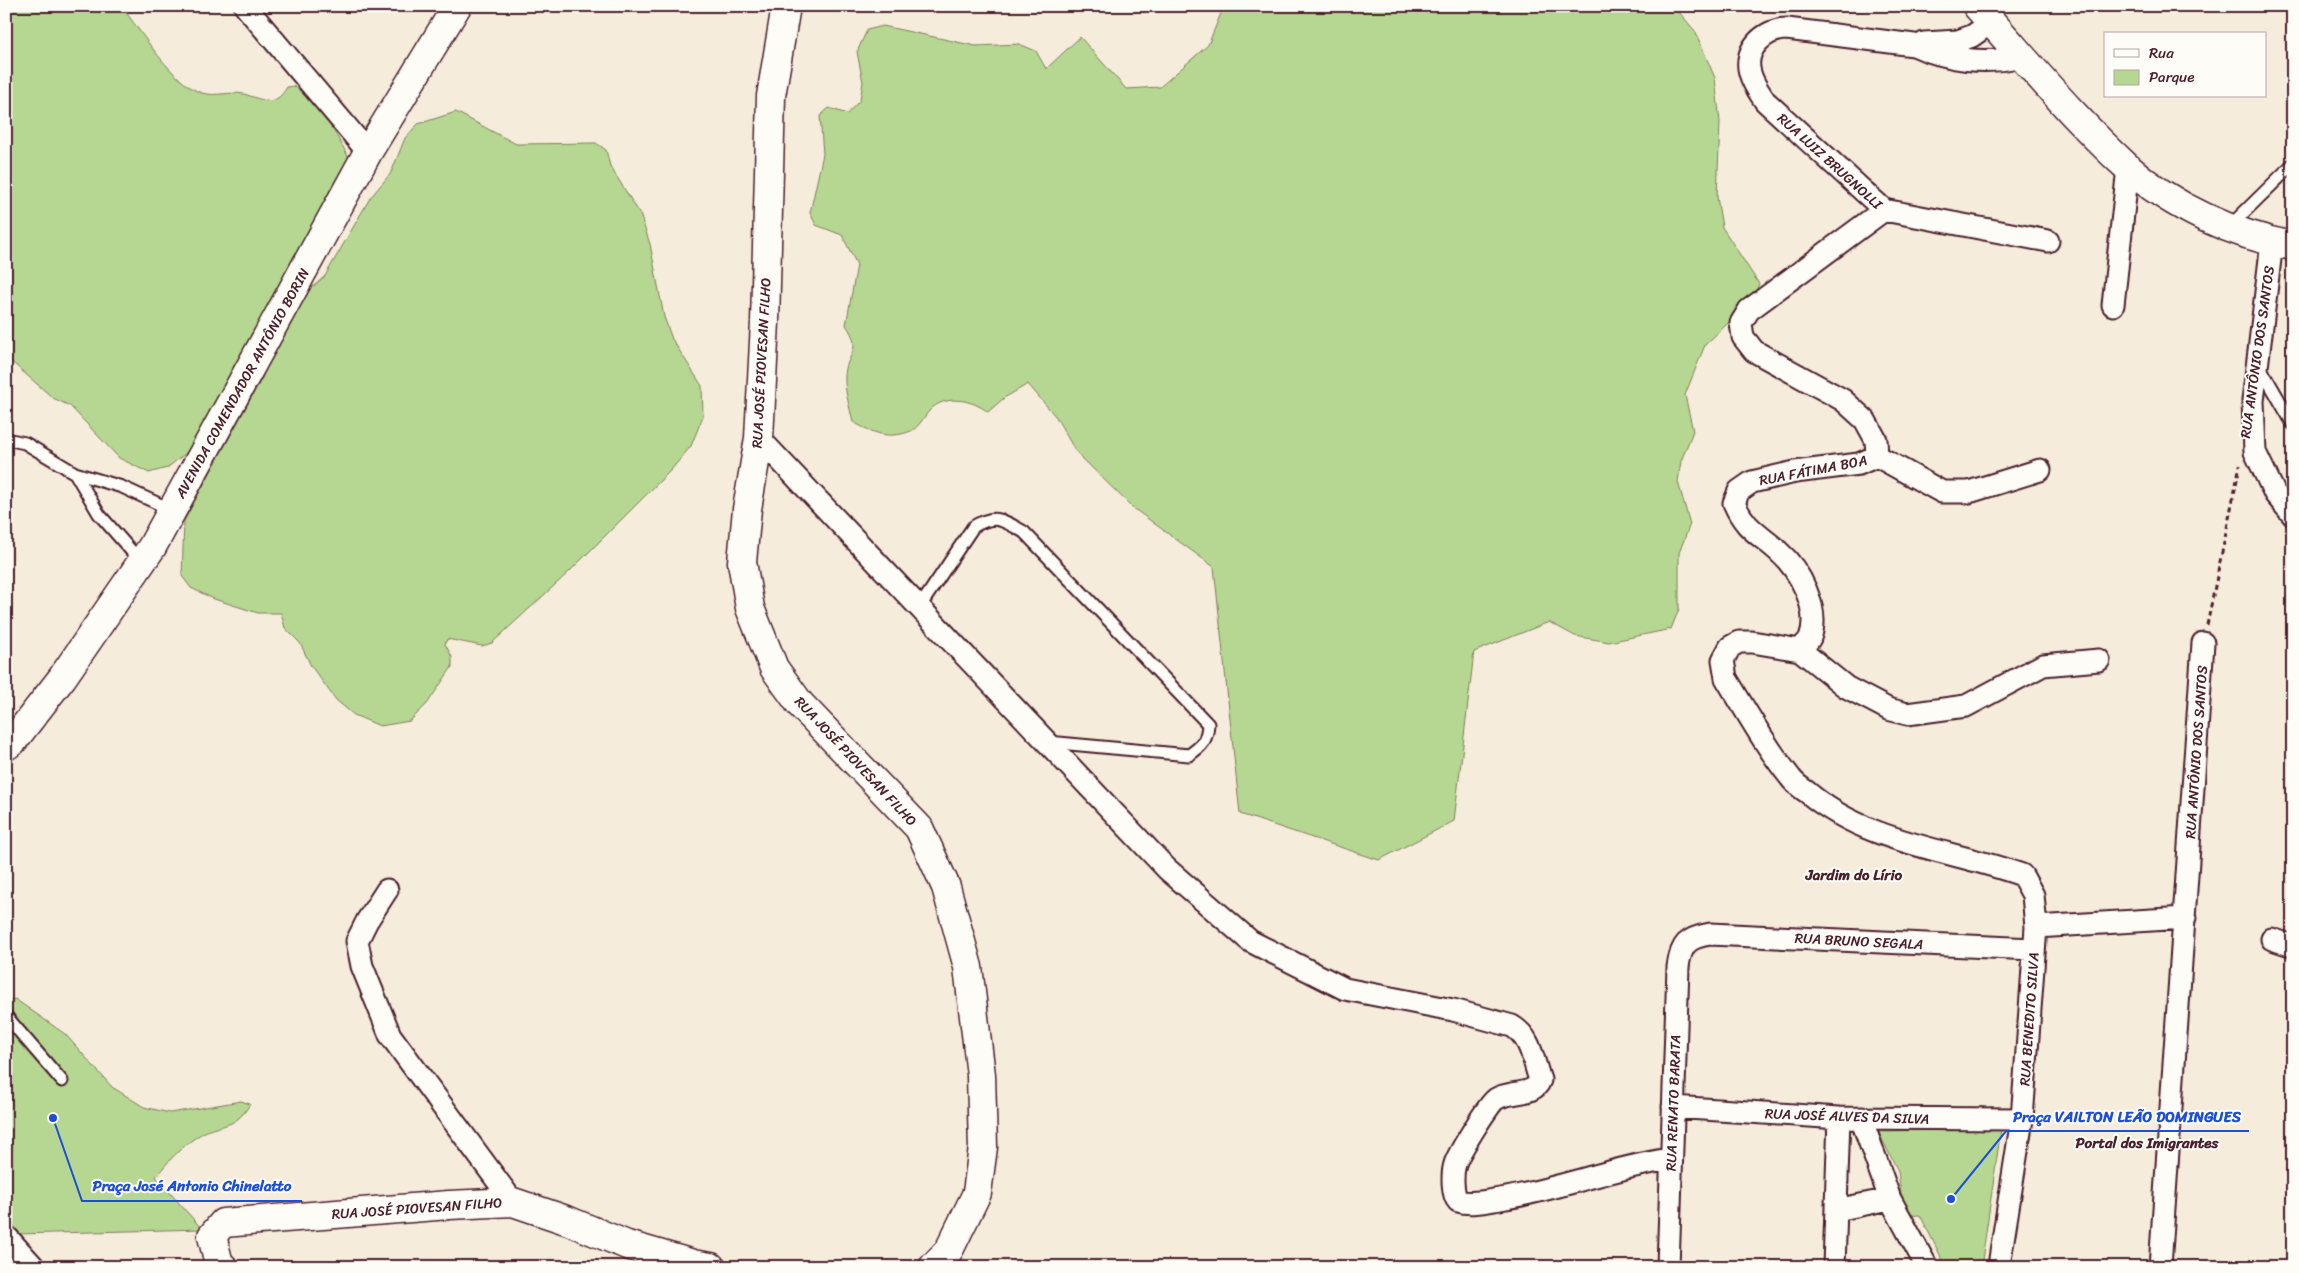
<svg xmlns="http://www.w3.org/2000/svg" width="2299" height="1273" font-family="Sriracha,sans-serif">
	<rect width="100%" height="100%" fill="#f6ecdb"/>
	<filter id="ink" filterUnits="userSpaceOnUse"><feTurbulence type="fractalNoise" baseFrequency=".02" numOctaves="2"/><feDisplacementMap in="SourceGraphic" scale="10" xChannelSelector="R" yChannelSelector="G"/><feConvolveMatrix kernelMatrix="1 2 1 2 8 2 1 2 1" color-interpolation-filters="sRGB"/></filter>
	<g filter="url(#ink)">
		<!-- green -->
		<path fill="#b5d791" stroke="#807b5e" d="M6 6H121C141 31 173 84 202 93 215 97 231 91 244 94 264 100 275 108 287 87L294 86C322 109 335 131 351 162L309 286H314L325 276 370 198 391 173 405 138 418 124 456 112 516 144 596 143 606 150 610 166 640 214 650 244 664 317 672 339 702 386 703 416 691 446 671 470 569 572 492 643 482 646 447 639 445 644 452 657V667L427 704 410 721 380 726 354 715 336 700 311 666 300 643 285 628 281 613H258L214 599 191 588 182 576 184 521 262 378 282 331 256 353 186 453 167 468 149 473 119 458 70 406 53 398 6 357Z
			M1224 6H1586L1590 9 1609 12 1613 6H1656L1678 11 1695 31 1715 78 1720 122 1717 197 1722 227 1759 284 1752 300 1705 345 1685 395 1693 431 1681 461 1678 482 1690 524 1679 553V609L1671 629 1609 642 1575 636 1549 622 1474 652 1454 821 1379 860 1240 814 1214 567 1133 508 1076 452 1056 417 1028 384 1004 398 988 412C972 399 944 394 929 411 924 417 918 428 911 431 888 440 873 433 853 422 850 408 844 390 845 376 846 353 864 351 846 325L857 265 842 235 816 225 810 213 823 154 820 116 829 108 847 114 860 100 863 82 857 52 867 30 883 26 976 46 1019 44 1036 51 1046 69 1080 37 1126 89 1160 87 1208 45Z
			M15 999 65 1034 112 1087 144 1107 170 1113 241 1101 250 1104C234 1132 218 1122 198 1136 182 1146 167 1162 156 1177L202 1229 18 1234 6 1222V1001Z
			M2001 1129 1981 1267H1946L1920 1215 1904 1216 1898 1171 1878 1131Z"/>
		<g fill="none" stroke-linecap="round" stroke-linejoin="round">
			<defs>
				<path id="service" d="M2229 227 2293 164
					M2259 365 2293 424
					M6 439 25 443 75 473 122 487 172 510
					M75 473 99 514 141 562
					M919 608 973 527C995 513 1003 520 1024 532L1208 724C1207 741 1202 746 1189 755L1048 742
					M6 1016 62 1081"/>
				<path id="minor" d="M245 6 368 152
					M1924 43 1958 41 1972 36 1992 22
					M1884 210 1765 101C1759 92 1753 84 1750 73 1743 49 1765 29 1787 29L1914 45C1946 60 1987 65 2021 56
					M1884 210 2048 241
					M2272 242 2253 401 2255 452 2275 494 2293 515
					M2113 305 2128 168
					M759 438 1167 869 1250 941 1345 989 1453 1010 1512 1026C1531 1037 1533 1060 1540 1080 1534 1097 1509 1090 1496 1099 1489 1103 1458 1154 1455 1164 1452 1173 1452 1195 1458 1201 1471 1205 1487 1201 1500 1199 1558 1190 1613 1167 1671 1159
					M1877 456 1876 440 1865 420 1843 400 1754 351 1743 337 1741 323 1749 310 1884 210
					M1877 456 1942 492H1969L2040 470
					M1800 650C1803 646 1808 642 1810 638 1821 609 1799 569 1778 551 1758 533 1745 529 1734 503L1739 491 1752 482 1795 472 1859 464 1877 456
					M387 890 367 921 357 941 362 966 390 1035 513 1202
					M2036 927 2185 918
					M2272 939 2293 946
					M1673 1107 1839 1118 2022 1119
					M1861 1118 1890 1199 1927 1267
					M1836 1210 1890 1199
					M6 1236 34 1267
					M2000 1259 2022 1119 2036 927 2033 895 2022 875C1950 849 1868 844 1807 792 1801 788 1794 783 1790 777 1766 747 1746 711 1726 678L1723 660 1730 647 1739 642H1752L1800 650 1846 687 1888 709 1907 714 1966 706 2043 665 2099 660
					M1668 1267 1678 967C1681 944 1687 938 1710 934L2033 949
					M1834 1267 1839 1118
					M2160 1267 2203 643"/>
				<path id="tertiary" d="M786 6 771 96 765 322 759 438 747 509 742 562 750 608 774 668 800 704 919 828 946 887 968 967 981 1075 983 1147 977 1193 949 1250 933 1267
					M223 1267 219 1264 212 1236 223 1223 449 1205 513 1202 569 1221 627 1245 693 1264 711 1267"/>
				<path id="secondary" d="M1977 6C2026 60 2073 118 2127 167 2172 207 2234 235 2293 246
					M6 746 13 741 62 678 152 547 368 152 457 6"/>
			</defs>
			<!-- service casing -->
			<use href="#service" stroke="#4a1f2b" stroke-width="15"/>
			<!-- minor casing -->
			<use href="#minor" stroke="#4a1f2b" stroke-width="25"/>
			<!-- tertiary casing -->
			<use href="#tertiary" stroke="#4a1f2b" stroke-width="31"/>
			<!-- secondary casing -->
			<use href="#secondary" stroke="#4a1f2b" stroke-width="31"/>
			<!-- path -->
			<path stroke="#4a1f2b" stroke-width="3" stroke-dasharray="5 4" stroke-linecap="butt" d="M2207 625 2240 465"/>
			<!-- service -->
			<use href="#service" stroke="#fdfcf7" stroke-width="11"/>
			<!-- minor -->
			<use href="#minor" stroke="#fdfcf7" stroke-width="21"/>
			<!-- tertiary -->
			<use href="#tertiary" stroke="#fdfcf7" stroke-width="28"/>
			<!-- secondary -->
			<use href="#secondary" stroke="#fdfcf7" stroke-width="28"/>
		</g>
	</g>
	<g text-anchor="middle" stroke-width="4" stroke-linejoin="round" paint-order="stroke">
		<!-- street labels -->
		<g font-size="14" fill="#4a1f2b" stroke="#fdfcf7">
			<text transform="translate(1830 161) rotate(42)" y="5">RUA LUIZ BRUGNOLLI</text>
			<text transform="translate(2257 352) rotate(-82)" y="5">RUA ANTÔNIO DOS SANTOS</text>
			<text transform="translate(761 363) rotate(-87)" y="5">RUA JOSÉ PIOVESAN FILHO</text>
			<text transform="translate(242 383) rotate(-61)" y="5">AVENIDA COMENDADOR ANTÔNIO BORIN</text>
			<text transform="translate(1813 470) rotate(-11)" y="5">RUA FÁTIMA BOA</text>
			<text transform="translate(2196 752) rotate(-86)" y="5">RUA ANTÔNIO DOS SANTOS</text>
			<text transform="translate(856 761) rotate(47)" y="5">RUA JOSÉ PIOVESAN FILHO</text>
			<text transform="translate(1859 941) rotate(3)" y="5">RUA BRUNO SEGALA</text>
			<text transform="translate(2029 1019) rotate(-86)" y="5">RUA BENEDITO SILVA</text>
			<text transform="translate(1673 1103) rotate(-88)" y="5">RUA RENATO BARATA</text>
			<text transform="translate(1847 1116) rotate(2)" y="5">RUA JOSÉ ALVES DA SILVA</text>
			<text transform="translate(417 1208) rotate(-4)" y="5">RUA JOSÉ PIOVESAN FILHO</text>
		</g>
		<!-- neighbourhood labels -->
		<g font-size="15" font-weight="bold" fill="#4a1f2b" stroke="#fdfcf7">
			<text x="1854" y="880">Jardim do Lírio</text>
			<text x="2147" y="1148">Portal dos Imigrantes</text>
		</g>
	</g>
	<!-- callouts -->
	<path fill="none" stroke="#1d4ed8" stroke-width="2" d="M1951 1199L2006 1131H2249M53 1118L82 1201H302"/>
	<g fill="#1d4ed8" stroke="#fdfcf7" stroke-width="2">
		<circle cx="1951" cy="1199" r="5"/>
		<circle cx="53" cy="1118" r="5"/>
	</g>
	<g font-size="15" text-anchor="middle" font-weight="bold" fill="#1d4ed8" stroke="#fdfcf7" stroke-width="4" stroke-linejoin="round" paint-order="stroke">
		<text x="2127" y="1122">Praça VAILTON LEÃO DOMINGUES</text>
		<text x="192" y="1191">Praça José Antonio Chinelatto</text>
	</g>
	<!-- margin -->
	<rect width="2299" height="1273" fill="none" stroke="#fdfcf7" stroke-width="25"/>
	<rect x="12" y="12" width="2274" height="1248" fill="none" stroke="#4a1f2b" stroke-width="2" filter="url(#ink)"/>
	<!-- legend -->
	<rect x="2104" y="32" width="162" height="65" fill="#fdfcf7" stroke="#b5a4a5"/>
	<rect x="2114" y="49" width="25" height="8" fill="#fdfcf7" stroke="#b5a4a5"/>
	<text x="2149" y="58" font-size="15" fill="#4a1f2b">Rua</text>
	<rect x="2114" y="70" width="25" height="15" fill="#b5d791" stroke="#b5a4a5"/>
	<text x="2149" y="82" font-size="15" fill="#4a1f2b">Parque</text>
</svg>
